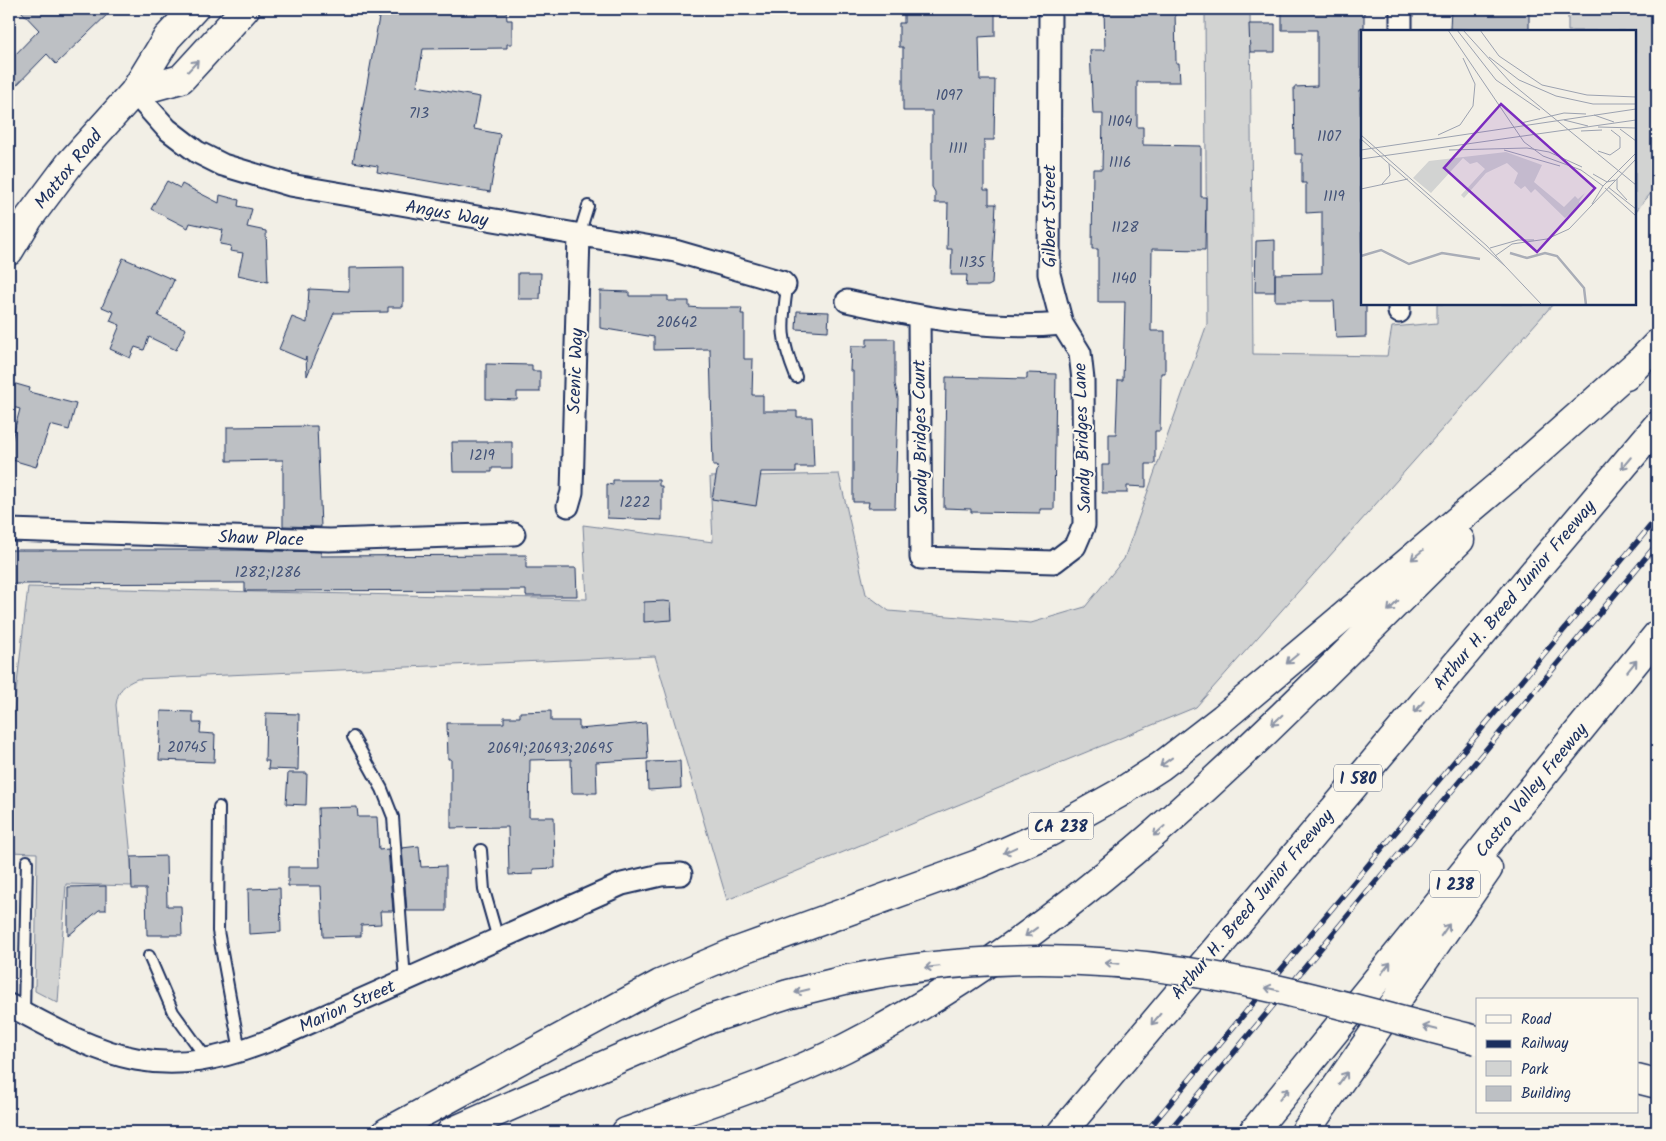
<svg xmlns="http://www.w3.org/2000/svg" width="1666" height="1141" font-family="Kalam,sans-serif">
	<rect width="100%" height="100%" fill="#f2efe6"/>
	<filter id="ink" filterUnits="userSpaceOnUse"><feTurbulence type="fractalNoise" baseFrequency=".02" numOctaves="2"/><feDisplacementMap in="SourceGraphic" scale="10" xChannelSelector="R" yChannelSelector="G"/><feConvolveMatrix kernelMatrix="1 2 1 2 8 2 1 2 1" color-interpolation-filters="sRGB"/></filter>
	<g filter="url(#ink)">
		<!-- green -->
		<path fill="#d2d3d2" stroke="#768198" d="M1205 9H1250L1253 354 1387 356 1392 327 1437 323V304H1553L1196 707 727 900 655 656 137 679C123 685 118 690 116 705L131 857 132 886 66 884 58 1003 35 991 37 853 9 852V754L28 587 587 599 583 525 713 542 710 477 839 474 866 594 889 611 1031 623 1085 607 1124 559 1207 324Z
			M1568 9H1657V186L1635 212V31H1568Z"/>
		<!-- building -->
		<path fill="#bdc0c4" stroke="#1b2f5e" d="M19 9H113L56 64 47 54 9 93V61L39 30Z
			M904 9H995V36L979 37 980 80H995L994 140H984V190H989V204H996L992 284 988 286H966L967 275H951L952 249H947L948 203H935V192L932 187V111H903V47H899V23H904Z
			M1104 9H1175L1176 63H1179L1180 82H1137V127H1143V145L1201 146V197H1206L1205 250 1152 249 1151 331H1165V373H1161L1160 431H1155V464H1146V487L1127 486V493H1102V465H1109V434H1116L1118 380H1123L1125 302H1098V249H1092L1093 169H1102L1103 114H1093L1090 50H1105Z
			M1282 9H1364V28H1360V68H1362V90H1360L1362 304H1366V337L1336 338 1334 301H1275V274L1322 273V212L1306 213V183H1302V154H1295L1294 87 1317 86V30H1282Z
			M1451 9H1529V31L1450 29Z
			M506 10 507 20H512V44H507V48L423 49 417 86 480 97 474 129 500 134 490 192 377 172 378 166 353 162 380 12Z
			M1249 24H1275V52H1250Z
			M167 181 180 188 182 184 219 203 220 195 239 200 238 206 252 209 247 227 266 231 268 282 238 275 243 253 230 251 231 246 220 244 223 230 190 223 188 228 151 209Z
			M1275 240V292H1255L1256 241Z
			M123 258 174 280 158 316 186 329 176 350 149 337 144 350 135 347 130 358 110 349 120 325 110 321 114 312 102 307Z
			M403 267V307H388V312L334 313 307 376 306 357 305 360 279 349 292 317 307 323 309 289 349 291V268Z
			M518 273H541L540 299H518Z
			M600 291 629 292V296H668V301H689V307L701 308H742L741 314H744V359H753L752 395H763V411H797V417H812L814 467H796V472H761L756 506 712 499 718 466H713L710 349 654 350V337L600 328Z
			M797 311 829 312 828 331 796 329Z
			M867 339H895V384L898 398 895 508H868L869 502H853V371H850L851 346H867Z
			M486 364 532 365V371H540V392H517V400L486 399Z
			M1027 373 1056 374 1054 509H1040V513L971 512V509L944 508 946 377 1027 379Z
			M9 382 30 388 29 392 76 404 69 430 50 425 36 467 9 459V450L20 409 9 406Z
			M317 426 321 527 283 526V460L227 461V427Z
			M452 442H512V468H492V472H453Z
			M613 480H659V486H662V520L607 518V484L613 485Z
			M11 550H236L321 552V556L526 555V568H576L577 596H526V590L245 591V583L11 584Z
			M664 601 671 602 672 620 644 622V602Z
			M161 711 193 712V723H201L200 733 215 734 214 762 159 760Z
			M551 711V721H579V729L646 723 648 759 596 762 597 793H572L571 759 530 760 529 817H554L555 868 533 869V874L509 875 508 827 451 828V759H448L447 723H504V717H520V712Z
			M266 713 299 714 298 770 268 769 269 761H265Z
			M680 761 681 788 648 790 647 762Z
			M288 773H307L306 805 286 804Z
			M357 807 358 817H377L379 850 388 849 393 911H380L381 924 361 925V936L323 937 321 886H288V867H320L318 808Z
			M419 846 421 867 446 866V911H407L402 848Z
			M166 856 167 906H181L182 935H147L146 889H132L131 857Z
			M106 886V910H99L68 936V887Z
			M280 888 281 932 249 934 248 889Z"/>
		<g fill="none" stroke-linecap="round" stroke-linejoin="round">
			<defs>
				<path id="lane" d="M579 235 588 206
					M785 285 787 288C781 328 781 340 796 377
					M353 737 382 789 393 817 405 980
					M219 807 218 931 240 1051
					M481 850 484 890 498 939
					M149 956 173 1012 207 1059
					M24 1014 27 861"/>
				<path id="street" d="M1401 31V9
					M134 92 167 129 197 152 223 165 290 185 675 251 782 282 785 285
					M847 301C919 317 988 331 1062 324
					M1399 312V304
					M919 317 921 558 1054 562 1075 546 1084 525 1083 380 1080 353 1062 324 1049 274 1050 9
					M568 506 572 492 579 235
					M9 530 329 540 514 534
					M9 1005C108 1059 162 1084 273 1039L622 884 661 875 681 874"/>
				<path id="primary" d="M134 92 181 79 245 9
					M9 251 29 218 71 162 134 92 167 38 194 9"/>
				<path id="highway" d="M1626 376 1657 344
					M1637 1079 1657 1084
					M387 1132 660 984 735 952 978 864 1050 832 1118 794 1161 766 1223 718 1516 471 1639 362
					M451 1132 710 1019 788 994 849 979
					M626 1132C700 1106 775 1083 845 1048 1086 926 1270 727 1460 540
					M1062 1132 1657 426
					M1253 1132 1657 635
					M1305 1132 1488 869"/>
			</defs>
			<!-- lane casing -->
			<use href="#lane" stroke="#1b2f5e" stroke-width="14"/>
			<!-- street casing -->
			<use href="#street" stroke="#1b2f5e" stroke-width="25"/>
			<!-- primary casing -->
			<use href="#primary" stroke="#1b2f5e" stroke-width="31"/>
			<!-- highway casing -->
			<use href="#highway" stroke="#1b2f5e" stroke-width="31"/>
			<!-- lane -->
			<use href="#lane" stroke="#fbf7ec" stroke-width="10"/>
			<!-- street -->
			<use href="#street" stroke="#fbf7ec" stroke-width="21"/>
			<!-- primary -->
			<use href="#primary" stroke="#fbf7ec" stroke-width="28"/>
			<!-- highway -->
			<use href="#highway" stroke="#fbf7ec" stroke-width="28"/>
			<defs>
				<path id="rail" d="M1146 1132 1657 518
					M1168 1132 1657 544"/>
			</defs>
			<!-- rail casing -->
			<use href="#rail" stroke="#1b2f5e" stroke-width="5.5"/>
			<!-- rail -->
			<use href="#rail" stroke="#fbf7ec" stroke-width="4" stroke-dasharray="11" stroke-linecap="butt"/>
			<defs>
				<path id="highway-bridge" d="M849 979C958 957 1074 954 1183 971 1282 986 1380 1016 1477 1040"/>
			</defs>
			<!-- highway-bridge casing -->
			<use href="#highway-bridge" stroke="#1b2f5e" stroke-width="31" stroke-linecap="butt"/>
			<!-- highway-bridge -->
			<use href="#highway-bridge" stroke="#fbf7ec" stroke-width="28"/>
		</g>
		<!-- one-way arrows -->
		<defs><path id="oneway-shaft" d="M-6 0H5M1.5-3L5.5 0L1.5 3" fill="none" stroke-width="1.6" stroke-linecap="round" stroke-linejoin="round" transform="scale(1.25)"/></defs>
		<g stroke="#8b93a5">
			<use href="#oneway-shaft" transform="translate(193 66) rotate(-47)"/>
			<use href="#oneway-shaft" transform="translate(1626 463) rotate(130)"/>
			<use href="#oneway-shaft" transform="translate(1417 555) rotate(140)"/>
			<use href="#oneway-shaft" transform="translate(1393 606) rotate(135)"/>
			<use href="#oneway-shaft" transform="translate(1292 659) rotate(140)"/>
			<use href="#oneway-shaft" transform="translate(1632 666) rotate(-51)"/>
			<use href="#oneway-shaft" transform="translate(1419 707) rotate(130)"/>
			<use href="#oneway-shaft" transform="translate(1277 720) rotate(136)"/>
			<use href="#oneway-shaft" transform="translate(1166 762) rotate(144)"/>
			<use href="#oneway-shaft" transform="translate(1159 831) rotate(138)"/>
			<use href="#oneway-shaft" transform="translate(1010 850) rotate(156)"/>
			<use href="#oneway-shaft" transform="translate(1445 930) rotate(-55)"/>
			<use href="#oneway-shaft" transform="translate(1031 932) rotate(144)"/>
			<use href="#oneway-shaft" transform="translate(1112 963) rotate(-175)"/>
			<use href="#oneway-shaft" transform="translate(932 967) rotate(174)"/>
			<use href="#oneway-shaft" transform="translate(1386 968) rotate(-51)"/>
			<use href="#oneway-shaft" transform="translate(1272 989) rotate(-166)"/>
			<use href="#oneway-shaft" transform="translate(802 991) rotate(167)"/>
			<use href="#oneway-shaft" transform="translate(1156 1019) rotate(130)"/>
			<use href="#oneway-shaft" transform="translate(1430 1028) rotate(-166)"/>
			<use href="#oneway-shaft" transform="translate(1343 1078) rotate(-55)"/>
			<use href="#oneway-shaft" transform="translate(1284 1094) rotate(-51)"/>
		</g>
	</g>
	<g text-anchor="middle" stroke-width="4" stroke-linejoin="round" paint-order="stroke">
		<!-- number labels -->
		<g font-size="15" fill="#445378">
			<text x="949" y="100">1097</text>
			<text x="419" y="118">713</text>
			<text x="1120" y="126">1104</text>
			<text x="1329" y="141">1107</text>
			<text x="958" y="153">1111</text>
			<text x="1120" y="167">1116</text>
			<text x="1334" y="201">1119</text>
			<text x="1125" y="232">1128</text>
			<text x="972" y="267">1135</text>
			<text x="1124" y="283">1140</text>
			<text x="677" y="327">20642</text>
			<text x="482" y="460">1219</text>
			<text x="635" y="507">1222</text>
			<text x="268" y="577">1282;1286</text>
			<text x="187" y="752">20745</text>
			<text x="550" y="753">20691;20693;20695</text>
		</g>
		<!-- shield labels -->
		<g fill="#fbf7ec" stroke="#5e6b89" stroke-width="1">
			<rect x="1334" y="764.5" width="48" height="27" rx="4"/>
			<rect x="1028.5" y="812.5" width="65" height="27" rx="4"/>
			<rect x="1430" y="870.5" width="50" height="27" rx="4"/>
		</g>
		<g font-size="16" font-weight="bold" fill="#1b2f5e">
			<text x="1358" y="784">I 580</text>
			<text x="1061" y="832">CA 238</text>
			<text x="1455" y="890">I 238</text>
		</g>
		<!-- street labels -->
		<g font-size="18" fill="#1b2f5e" stroke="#fbf7ec">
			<text transform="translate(68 169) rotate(-51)" y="6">Mattox Road</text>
			<text transform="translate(447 213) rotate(10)" y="6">Angus Way</text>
			<text transform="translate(1049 216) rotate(-90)" y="6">Gilbert Street</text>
			<text transform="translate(575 371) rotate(-88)" y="6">Scenic Way</text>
			<text transform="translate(920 437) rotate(-91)" y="6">Sandy Bridges Court</text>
			<text transform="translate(1082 438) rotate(-92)" y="6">Sandy Bridges Lane</text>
			<text transform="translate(261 538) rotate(2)" y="6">Shaw Place</text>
			<text transform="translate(1514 595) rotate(-50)" y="6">Arthur H. Breed Junior Freeway</text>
			<text transform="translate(1531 790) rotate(-51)" y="6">Castro Valley Freeway</text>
			<text transform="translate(1252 904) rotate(-50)" y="6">Arthur H. Breed Junior Freeway</text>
			<text transform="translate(347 1006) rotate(-24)" y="6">Marion Street</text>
		</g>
	</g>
	<!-- overview -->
	<g transform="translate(1361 30)">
		<rect width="275" height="275" fill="#f2efe6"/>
		<path d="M145 122 181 135 173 152 203 177 214 166 217 169 224 163 218 172 220 174 204 188 174 159 170 163 164 156 160 159 153 153 157 143 146 133 125 143 103 168 100 165 124 139 116 132 109 134 102 128 70 163 52 148 68 131Z" fill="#d2d3d2"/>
		<path fill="none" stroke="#a9adb7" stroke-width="2.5" d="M149 223 166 228 184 223 196 226 223 258 225 275M0 226 20 220 48 234 81 223 119 229"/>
		<path fill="none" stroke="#9ca2b0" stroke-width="1" d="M87 0 163 112 182 126 220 140 242 156M96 0 135 50 179 80M102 0 150 53 275 155M119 0 138 26 181 55 226 65 275 67M128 27 158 50 195 66 232 74H275M233 85 253 92M203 90 227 96M160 93 203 83 225 84M237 97 275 98M259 99 275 111M220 101 241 100M0 105 126 216 144 236M77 105 99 95 112 76 114 54 102 28M0 109 144 236 181 275M0 120 275 79M88 120 166 118 188 122 221 137M143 120 199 136M237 121 249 125 259 118V107L250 100M0 129 275 90M232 144 246 152 254 150M256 149V159L266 170M21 154 29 145 28 134M247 157 275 179M244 158 275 186M0 159 47 149M231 174 242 156 275 123M129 218 157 210H173M134 226 151 214 186 209 208 199 275 129"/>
		<path fill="#7b2cbf" fill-opacity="0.15" stroke="#7b2cbf" stroke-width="2.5" d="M140 74 234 158 176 222 83 138Z"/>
		<rect width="275" height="275" fill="none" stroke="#1b2f5e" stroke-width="2.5"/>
	</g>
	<!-- margin -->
	<rect width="1666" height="1141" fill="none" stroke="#fbf7ec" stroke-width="30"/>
	<rect x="15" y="15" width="1636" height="1111" fill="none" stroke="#1b2f5e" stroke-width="2" filter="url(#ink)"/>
	<!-- legend -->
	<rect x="1476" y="998" width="162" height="115" fill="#fbf7ec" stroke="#a1a7b3"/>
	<rect x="1486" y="1015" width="25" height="8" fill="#fbf7ec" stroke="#a1a7b3"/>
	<text x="1521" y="1024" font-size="15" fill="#1b2f5e">Road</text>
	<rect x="1486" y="1040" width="25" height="8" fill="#1b2f5e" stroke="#a1a7b3"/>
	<text x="1521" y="1048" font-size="15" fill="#1b2f5e">Railway</text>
	<rect x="1486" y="1061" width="25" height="15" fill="#d2d3d2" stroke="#a1a7b3"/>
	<text x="1521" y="1074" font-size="15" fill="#1b2f5e">Park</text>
	<rect x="1486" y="1086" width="25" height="15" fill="#bdc0c4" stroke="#a1a7b3"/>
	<text x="1521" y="1098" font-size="15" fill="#1b2f5e">Building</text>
</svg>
